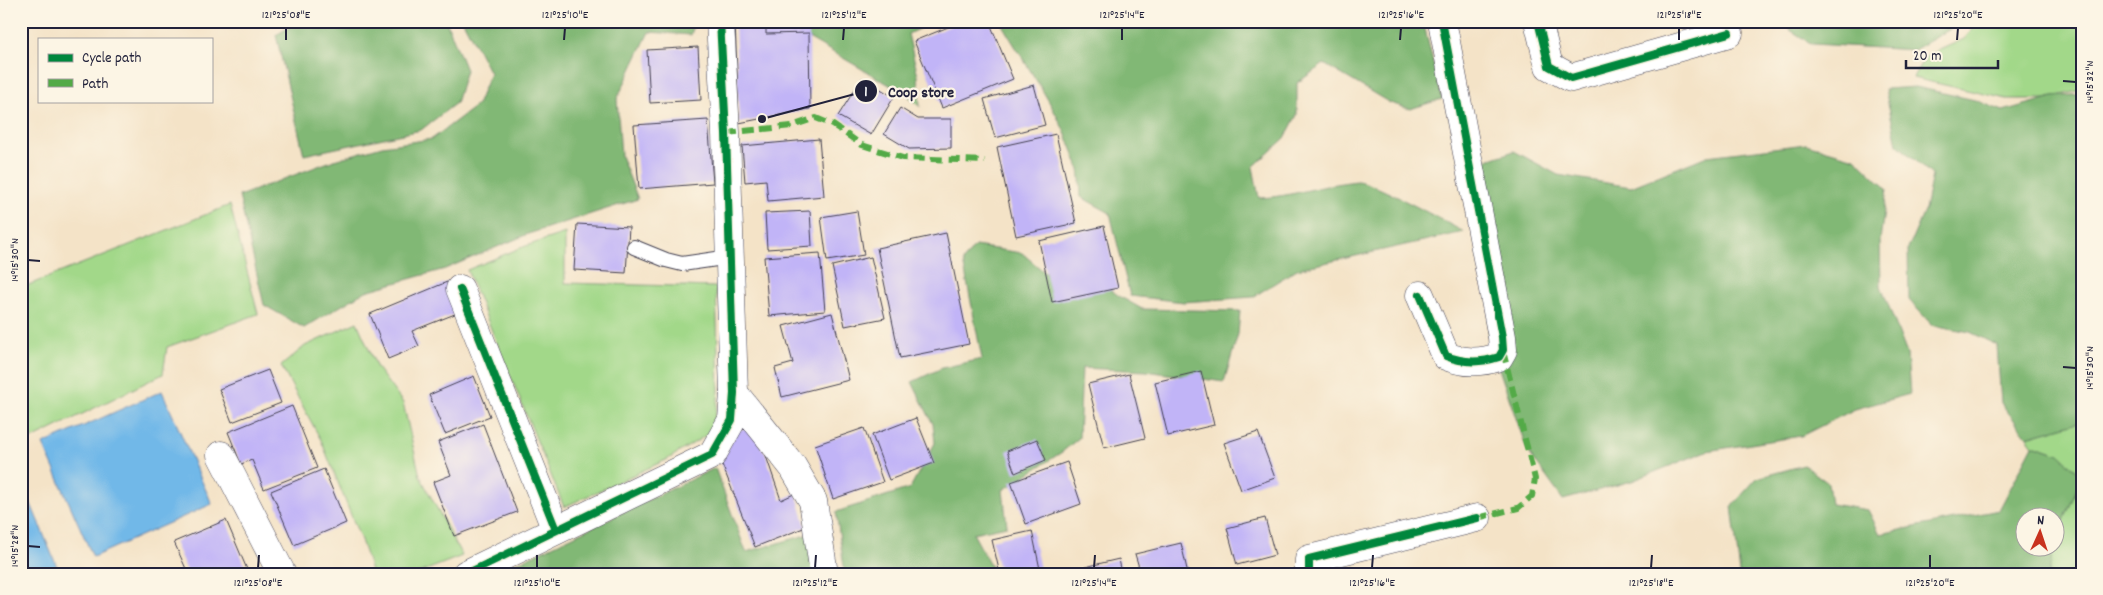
<svg xmlns="http://www.w3.org/2000/svg" width="2103" height="595" font-family="Dekko,sans-serif">
	<rect width="100%" height="100%" fill="#fcf5e5"/>
	<filter id="ink" filterUnits="userSpaceOnUse"><feTurbulence type="fractalNoise" baseFrequency=".02" numOctaves="2"/><feDisplacementMap in="SourceGraphic" scale="10" xChannelSelector="R" yChannelSelector="G"/><feConvolveMatrix kernelMatrix="1 2 1 2 8 2 1 2 1" color-interpolation-filters="sRGB"/></filter>
	<filter id="wash" filterUnits="userSpaceOnUse"><feTurbulence type="fractalNoise" baseFrequency=".0096" numOctaves="4" result="noise"/><feDisplacementMap in="SourceGraphic" scale="20" xChannelSelector="R" yChannelSelector="G"/><feGaussianBlur stdDeviation="1.12" result="paint"/><feColorMatrix in="noise" values="0 0 0 0 0 0 0 0 0 0 0 0 0 0 0 0 0 1.4 0 .05"/><feComposite in="paint" operator="in"/></filter>
	<g filter="url(#wash)">
		<rect width="100%" height="100%" fill="#f4e3c7"/>
		<!-- green -->
		<path fill="#a2d889" stroke="#627d62" d="M1980 21H2082V90L2045 99H2007L1913 78 1926 56 1964 39Z
			M230 205 258 314 167 347 163 374 24 443 21 437V288Z
			M565 233V283L716 287 719 392 713 431 668 459 564 507 467 270 520 248Z
			M357 322 377 368 403 403 420 476 462 556 416 574H372L361 540 321 440 281 366 305 346Z
			M2082 421V574H2049L2052 548H2056V540L2082 476 2059 454 2033 445 2027 437Z"/>
		<!-- forest -->
		<path fill="#81b875" stroke="#526d58" d="M300 21H446L466 70 456 103 421 130 304 155 276 35Z
			M463 21H695L691 35 649 32 617 99 621 156 638 199 528 234 445 269 366 291 304 328 264 305 239 196 334 160 382 146 432 139 477 105 490 73Z
			M779 21H935L908 34 918 76 920 107 907 95Z
			M1000 21H1423L1442 99 1410 109 1390 103 1324 64 1297 83V115L1285 138 1253 167 1259 198C1292 197 1324 184 1357 181 1370 180 1447 223 1464 232L1297 269 1253 297 1184 302 1130 296 1110 213 1081 197C1080 186 1081 173 1077 163 1060 111 1027 68 1000 21Z
			M1776 21H1964L1914 50 1812 44Z
			M1916 87 1975 100 2003 111 2053 97 2082 94V421L2027 437 2001 403 1997 345 1970 332 1932 325 1909 300 1908 249 1925 209 1932 175 1897 144 1885 89Z
			M1806 144 1855 158 1887 189 1880 240 1881 286 1907 354 1910 394 1855 409 1801 436 1707 451 1632 481 1563 500 1527 450 1488 337 1496 232 1470 166 1514 151 1558 175 1631 187 1707 156Z
			M975 246 1022 253 1062 287 1094 277 1119 296 1142 309 1240 311 1238 334 1224 382 1146 371 1082 368 1079 438 1062 452 1003 490 1007 526 973 533 995 574H845L836 512 910 488 935 443 933 424 912 382 942 368 982 359 963 261Z
			M2033 445 2059 454 2082 476 2056 540V518H2026V548H2053L2049 574H1740L1732 506 1757 478 1804 465 1828 483 1831 504 1868 510 1880 534 1999 510Z
			M715 468 746 552 810 534 817 574H494Z"/>
		<!-- water -->
		<path fill="#71b8e8" stroke="#4a6d92" d="M162 391 212 504 93 557 43 444Z
			M21 480 60 574H21Z"/>
		<g id="blocks">
			<!-- building -->
			<path fill="#c1b4f7" d="M735 21H766V34L809 33 810 109 739 123Z
				M963 21H989L1013 79 942 108 914 41Z
				M698 47 701 100 650 103 647 50Z
				M862 78 894 97 871 135 838 116Z
				M1034 85 1045 125 995 138 984 99Z
				M900 108 918 119H951V148L909 149 884 134Z
				M708 120 713 183 639 189 634 125Z
				M1056 134 1076 223 1016 236 997 147Z
				M819 139 824 196 768 201 766 180 745 182 742 146Z
				M810 211 812 246 767 249 765 213Z
				M857 211 864 255 827 261 821 217Z
				M577 224 629 227 626 273 574 270Z
				M1104 226 1118 288 1052 302 1039 241Z
				M946 233 969 344 900 358 877 248Z
				M820 253 825 311 769 316 764 257Z
				M871 257 885 318 845 326 832 266Z
				M447 282 460 312 412 331 419 346 388 359 370 314Z
				M832 313 849 380 782 397 775 368 793 363 783 326Z
				M268 370 281 403 232 422 219 389Z
				M1201 371 1214 425 1168 436 1155 382Z
				M1129 374 1145 438 1104 448 1088 384Z
				M474 376 490 416 445 434 429 395Z
				M292 406 317 468 264 489 252 460 241 464 228 432Z
				M916 418 934 463 889 480 872 435Z
				M483 424 517 512 454 536 433 482 451 475 438 442Z
				M864 428 883 482 833 499 815 445Z
				M738 429 751 430 765 453 781 500 796 493 806 527 755 547 721 462Z
				M1258 432 1275 478 1241 490 1224 443Z
				M1037 439 1046 460 1015 473 1007 451Z
				M1067 462 1081 504 1026 524 1011 482Z
				M324 469 346 523 294 545 271 491Z
				M1265 518 1275 555 1237 565 1227 528Z
				M226 520 249 574H181L187 571 174 542Z
				M1032 531 1041 574H1000L992 540Z
				M1181 543 1188 574H1141L1135 554Z
				M1119 559 1122 574H1087L1085 567Z"/>
		</g>
	</g>
	<g filter="url(#ink)">
		<use href="#blocks" fill-opacity="0" stroke="#423f50" stroke-width="1"/>
		<g fill="none" stroke-linecap="round" stroke-linejoin="round">
			<defs>
				<path id="service" d="M634 247 666 260 682 264 730 257"/>
				<path id="minor" d="M1538 21 1549 66 1571 78 1729 33
					M460 289 556 530
					M1420 295 1446 356C1463 363 1481 363 1499 357L1503 350 1502 337 1442 21
					M734 393 793 467 813 501 824 574
					M221 455 282 574
					M1309 574V559L1477 518"/>
				<path id="tertiary" d="M466 574 712 455 732 420 734 393 726 133 720 21"/>
			</defs>
			<!-- service casing -->
			<use href="#service" stroke="#423f50" stroke-width="16"/>
			<!-- minor casing -->
			<use href="#minor" stroke="#423f50" stroke-width="29"/>
			<!-- tertiary casing -->
			<use href="#tertiary" stroke="#423f50" stroke-width="29"/>
			<!-- service -->
			<use href="#service" stroke="#fff" stroke-width="14"/>
			<!-- minor -->
			<use href="#minor" stroke="#fff" stroke-width="28"/>
			<!-- tertiary -->
			<use href="#tertiary" stroke="#fff" stroke-width="28"/>
			<!-- quiet -->
			<path stroke="#53aa46" stroke-width="6" stroke-dasharray="12 6" stroke-linecap="butt" d="M726 133 792 126 816 118 833 125 862 145 903 158 985 161
				M1477 518 1518 508 1532 496 1535 479 1503 351"/>
			<defs>
				<path id="cycleway" d="M1538 21 1549 66 1571 78 1729 33
					M460 289 556 530
					M1420 295 1446 356C1463 363 1481 363 1499 357L1503 350 1502 337 1442 21
					M466 574 712 455 732 420 734 393 726 133 720 21
					M1309 574V559L1477 518"/>
			</defs>
			<!-- cycleway casing -->
			<use href="#cycleway" stroke="#fcf5e5" stroke-width="11"/>
			<!-- cycleway -->
			<use href="#cycleway" stroke="#00873e" stroke-width="8"/>
		</g>
	</g>
	<!-- ticks -->
	<path fill="none" stroke="#22223b" stroke-width="2" d="M286 40V28M564 40 565 28M843 40 844 28M1122 40V28M1400 40 1401 28M1679 40V28M1957 40 1958 28M2063 81 2076 82M28 260 40 261M2063 367 2076 368M28 546 40 547M258 568 259 555M537 568V555M815 568 816 555M1094 568 1095 555M1372 568 1373 555M1651 568 1652 555M1930 568V555"/>
	<!-- callouts -->
	<path fill="none" stroke="#22223b" stroke-width="2" d="M762 119L866 91"/>
	<g fill="#22223b" stroke="#fcf5e5" stroke-width="2">
		<circle cx="762" cy="119" r="5"/>
		<circle cx="866" cy="91" r="12"/>
	</g>
	<g font-size="15" text-anchor="middle" font-weight="bold" fill="#fff">
		<text x="866" y="96">1</text>
	</g>
	<g font-size="16" text-anchor="middle" font-weight="bold" fill="#22223b" stroke="#fcf5e5" stroke-width="4.5" stroke-linejoin="round" paint-order="stroke">
		<text x="921" y="97">Coop store</text>
	</g>
	<!-- margin -->
	<rect width="2103" height="595" fill="none" stroke="#fcf5e5" stroke-width="55"/>
	<!-- legend -->
	<rect x="38" y="38" width="175" height="65" fill="#fcf5e5" stroke="#a5a1a1"/>
	<rect x="48" y="54" width="25" height="8" fill="#00873e" stroke="#a5a1a1"/>
	<text x="82" y="62" font-size="15" fill="#22223b">Cycle path</text>
	<rect x="48" y="79" width="25" height="8" fill="#53aa46" stroke="#a5a1a1"/>
	<text x="82" y="88" font-size="15" fill="#22223b">Path</text>
	<!-- north arrow -->
	<g transform="translate(2040 532) rotate(3)"><circle r="24" fill="#fcf5e5" stroke="#a5a1a1"/>
	<path d="M0-4L9 19L0 12L-9 19Z" fill="#c8321e"/>
	<text y="-8" font-size="14" font-weight="bold" text-anchor="middle" fill="#22223b">N</text>
	</g>
	<!-- scale -->
	<path d="M1906 60v8h92v-8" fill="none" stroke="#22223b" stroke-width="2.5"/>
	<text x="1913" y="60" font-size="15" fill="#22223b" stroke="#fcf5e5" stroke-width="4" paint-order="stroke">20 m</text>
	<rect x="28" y="28" width="2048" height="540" fill="none" stroke="#22223b" stroke-width="2"/>
	<g font-size="12" text-anchor="middle" fill="#22223b">
		<text x="286" y="18">121°25'08"E</text>
		<text x="565" y="18">121°25'10"E</text>
		<text x="844" y="18">121°25'12"E</text>
		<text x="1122" y="18">121°25'14"E</text>
		<text x="1401" y="18">121°25'16"E</text>
		<text x="1679" y="18">121°25'18"E</text>
		<text x="1958" y="18">121°25'20"E</text>
		<text transform="translate(2089 82) rotate(-90)" y="4">14°15'32"N</text>
		<text transform="translate(14 260) rotate(-90)" y="4">14°15'30"N</text>
		<text transform="translate(2089 368) rotate(-90)" y="4">14°15'30"N</text>
		<text transform="translate(14 546) rotate(-90)" y="4">14°15'28"N</text>
		<text x="258" y="586">121°25'08"E</text>
		<text x="537" y="586">121°25'10"E</text>
		<text x="815" y="586">121°25'12"E</text>
		<text x="1094" y="586">121°25'14"E</text>
		<text x="1372" y="586">121°25'16"E</text>
		<text x="1651" y="586">121°25'18"E</text>
		<text x="1930" y="586">121°25'20"E</text>
	</g>
</svg>
